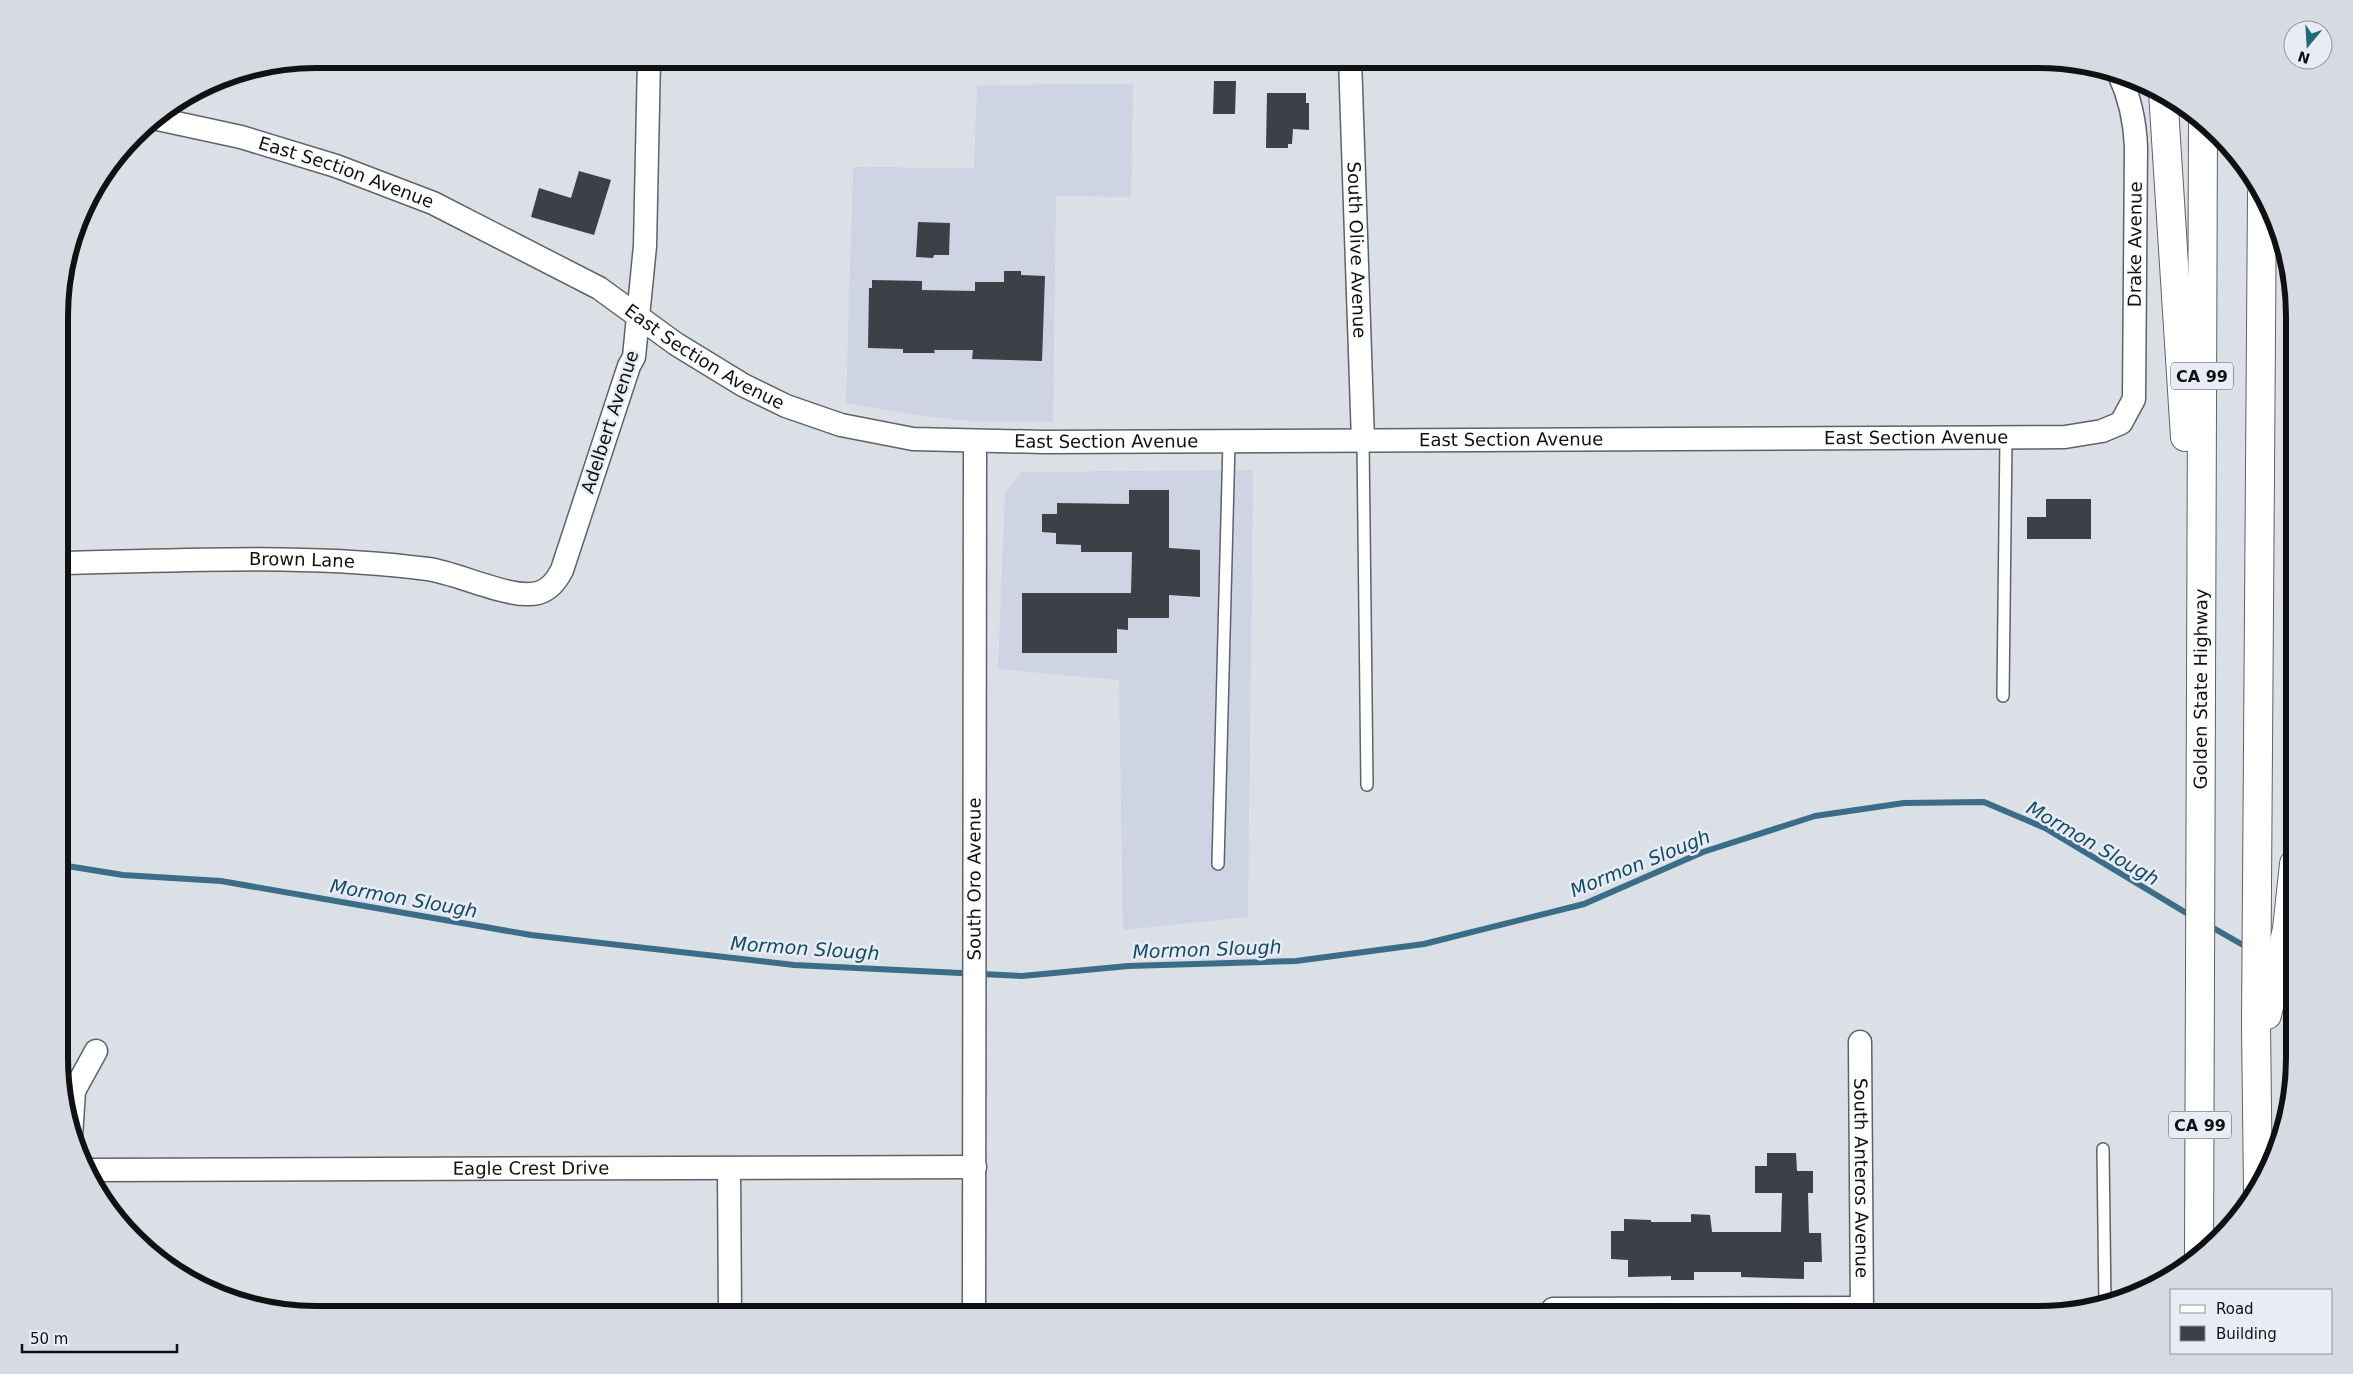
<svg xmlns="http://www.w3.org/2000/svg" width="2353" height="1374" font-family="'DejaVu Sans',sans-serif">
	<rect width="100%" height="100%" fill="#dbdfe6"/>
	<!-- built -->
	<path fill="#ced4e3" d="M1133 84 1131 197 1056 196 1053 422 969 421 908 414 846 403 853 167 974 168 977 85Z
		M1253 470 1248 917 1123 930 1119 680 998 669 1005 493 1022 472Z"/>
	<g fill="none" stroke-linecap="round" stroke-linejoin="round">
		<!-- stream -->
		<path stroke="#3b6c88" stroke-width="6" d="M61 865 123 875 221 881 531 935 794 965 1022 976 1128 966 1296 961 1424 944 1584 904 1703 852 1815 816 1904 803 1984 802 2045 828 2193 917
			M2208 925 2250 949"/>
	</g>
	<!-- building -->
	<path fill="#3d4046" d="M1214 81H1236L1235 114H1213Z
		M1267 93H1306V103H1309V130L1293 129 1292 144H1288V148H1266Z
		M579 171 611 180 594 235 531 217 539 188 571 198Z
		M918 222 950 223 949 255H934L933 258 916 257Z
		M1004 271H1021V275L1045 276 1042 361 972 359 973 350H934L935 353H903V349L868 348 869 288H872V280L922 281V290L975 291V282H1004Z
		M1129 490H1169V548L1200 550V597L1169 595V618H1128V630L1117 629V653H1022V593H1131L1132 552H1081V545L1056 544V533L1042 532V514H1057V503L1129 504Z
		M2046 499H2091V539H2027V517H2046Z
		M1767 1153H1796L1797 1171H1813V1193H1808L1809 1233H1821L1822 1262H1804V1279L1741 1277V1272H1694V1280H1671V1276L1628 1277V1260L1611 1259V1231H1624V1219L1651 1220V1222H1691V1214L1710 1215 1712 1232H1781L1782 1193H1755V1166H1767Z"/>
	<g fill="none" stroke-linecap="round" stroke-linejoin="round">
		<defs>
			<path id="service" d="M1363 441 1367 785
				M2003 696 2006 437
				M1218 864 1229 442
				M2103 1149 2105 1305"/>
			<g id="minor">
				<path id="s1" d="M1350 59 1363 441"/>
				<path id="s2" d="M153 118 241 137 336 166 433 203 599 288 676 344 743 385 786 406 841 425 913 439 1044 442 2065 437 2102 431 2121 423 2134 399 2136 147C2135 120 2130 98 2119 74"/>
				<path id="s3" d="M61 563C183 561 307 553 428 569 458 573 511 600 538 593 549 590 557 580 562 570L629 366 634 357 645 246 649 59"/>
				<path id="s4" d="M1860 1042 1862 1315"/>
				<path d="M71 1137 74 1091 96 1051"/>
				<path id="s5" d="M87 1170 975 1167"/>
				<path d="M729 1170 730 1315"/>
				<path d="M1553 1309 1862 1308"/>
				<path id="s6" d="M974 1315 975 442"/>
			</g>
			<g id="motorway">
				<path d="M2163 92 2185 437"/>
				<path d="M2267 1015 2287 929 2294 864"/>
				<path d="M2258 1190 2256 1025 2262 194"/>
				<path id="s7" d="M2199 1255 2203 121"/>
			</g>
		</defs>
		<!-- service casing -->
		<use href="#service" stroke="#5f6269" stroke-width="14"/>
		<!-- minor casing -->
		<use href="#minor" stroke="#5f6269" stroke-width="25"/>
		<!-- motorway casing -->
		<use href="#motorway" stroke="#5f6269" stroke-width="30"/>
		<!-- service -->
		<use href="#service" stroke="#fff" stroke-width="11"/>
		<!-- minor -->
		<use href="#minor" stroke="#fff" stroke-width="22"/>
		<!-- motorway -->
		<use href="#motorway" stroke="#fff" stroke-width="28"/>
	</g>
	<g text-anchor="middle" stroke-width="5" stroke-linejoin="round" paint-order="stroke">
		<!-- shield labels -->
		<g fill="#e8ecf4" stroke="#515356" stroke-width="1">
			<rect x="2171" y="362.5" width="62" height="27" rx="4"/>
			<rect x="2169" y="1111.5" width="62" height="27" rx="4"/>
		</g>
		<g font-size="16" font-weight="bold" fill="#101113">
			<text x="2202" y="382">CA 99</text>
			<text x="2200" y="1131">CA 99</text>
		</g>
		<!-- street labels -->
		<g font-size="18" fill="#101113" stroke="#e8ecf4">
			<text dy="6" stroke="none"><textPath href="#s2" startOffset="201">East Section Avenue</textPath></text>
			<text dy="6" stroke="none"><textPath href="#s2" startOffset="2225">Drake Avenue</textPath></text>
			<text dy="6" stroke="none"><textPath href="#s1" startOffset="191">South Olive Avenue</textPath></text>
			<text dy="6" stroke="none"><textPath href="#s2" startOffset="606">East Section Avenue</textPath></text>
			<text transform="translate(610 422) rotate(-72)" y="6">Adelbert Avenue</text>
			<text dy="6" stroke="none"><textPath href="#s2" startOffset="1836">East Section Avenue</textPath></text>
			<text dy="6" stroke="none"><textPath href="#s2" startOffset="1431">East Section Avenue</textPath></text>
			<text dy="6" stroke="none"><textPath href="#s2" startOffset="1026">East Section Avenue</textPath></text>
			<text dy="6" stroke="none"><textPath href="#s3" startOffset="241">Brown Lane</textPath></text>
			<text dy="6" stroke="none"><textPath href="#s7" startOffset="566">Golden State Highway</textPath></text>
			<text dy="6" stroke="none"><textPath href="#s6" startOffset="436">South Oro Avenue</textPath></text>
			<text dy="6" stroke="none"><textPath href="#s5" startOffset="444">Eagle Crest Drive</textPath></text>
			<text dy="6" stroke="none"><textPath href="#s4" startOffset="136">South Anteros Avenue</textPath></text>
		</g>
		<!-- water labels -->
		<g font-size="19" font-style="italic" fill="#134a66" stroke="#e8ecf4">
			<text transform="translate(2093 843) rotate(30)" y="7">Mormon Slough</text>
			<text transform="translate(1640 863) rotate(-22)" y="7">Mormon Slough</text>
			<text transform="translate(404 898) rotate(10)" y="7">Mormon Slough</text>
			<text transform="translate(805 948) rotate(4)" y="7">Mormon Slough</text>
			<text transform="translate(1207 949) rotate(-2)" y="7">Mormon Slough</text>
		</g>
	</g>
	<!-- crop -->
	<path d="M0 0H2353V1374H0ZM316 68H2038A248 248 0 0 1 2286 316V1058A248 248 0 0 1 2038 1306H316A248 248 0 0 1 68 1058V316A248 248 0 0 1 316 68Z" fill="#d7dae2" fill-rule="evenodd"/>
	<path fill="none" stroke="#101113" stroke-width="6" d="M316 68H2038A248 248 0 0 1 2286 316V1058A248 248 0 0 1 2038 1306H316A248 248 0 0 1 68 1058V316A248 248 0 0 1 316 68Z"/>
	<!-- legend -->
	<rect x="2170" y="1289" width="162" height="65" fill="#e8ecf4" stroke="#92949a"/>
	<rect x="2180" y="1305" width="25" height="8" fill="#ffffff" stroke="#92949a"/>
	<text x="2216" y="1314" font-size="15" fill="#101113">Road</text>
	<rect x="2180" y="1326" width="25" height="15" fill="#3d4046" stroke="#92949a"/>
	<text x="2216" y="1339" font-size="15" fill="#101113">Building</text>
	<!-- north arrow -->
	<g transform="translate(2308 45) rotate(198)"><circle r="24" fill="#e8ecf4" stroke="#92949a"/>
	<path d="M0-4L9 19L0 12L-9 19Z" fill="#206a75"/>
	<text y="-8" font-size="14" font-weight="bold" text-anchor="middle" fill="#101113">N</text>
	</g>
	<!-- scale -->
	<path d="M22 1344v8h155v-8" fill="none" stroke="#101113" stroke-width="2.5"/>
	<text x="30" y="1344" font-size="15" fill="#101113" stroke="#e8ecf4" stroke-width="4" paint-order="stroke">50 m</text>
</svg>
